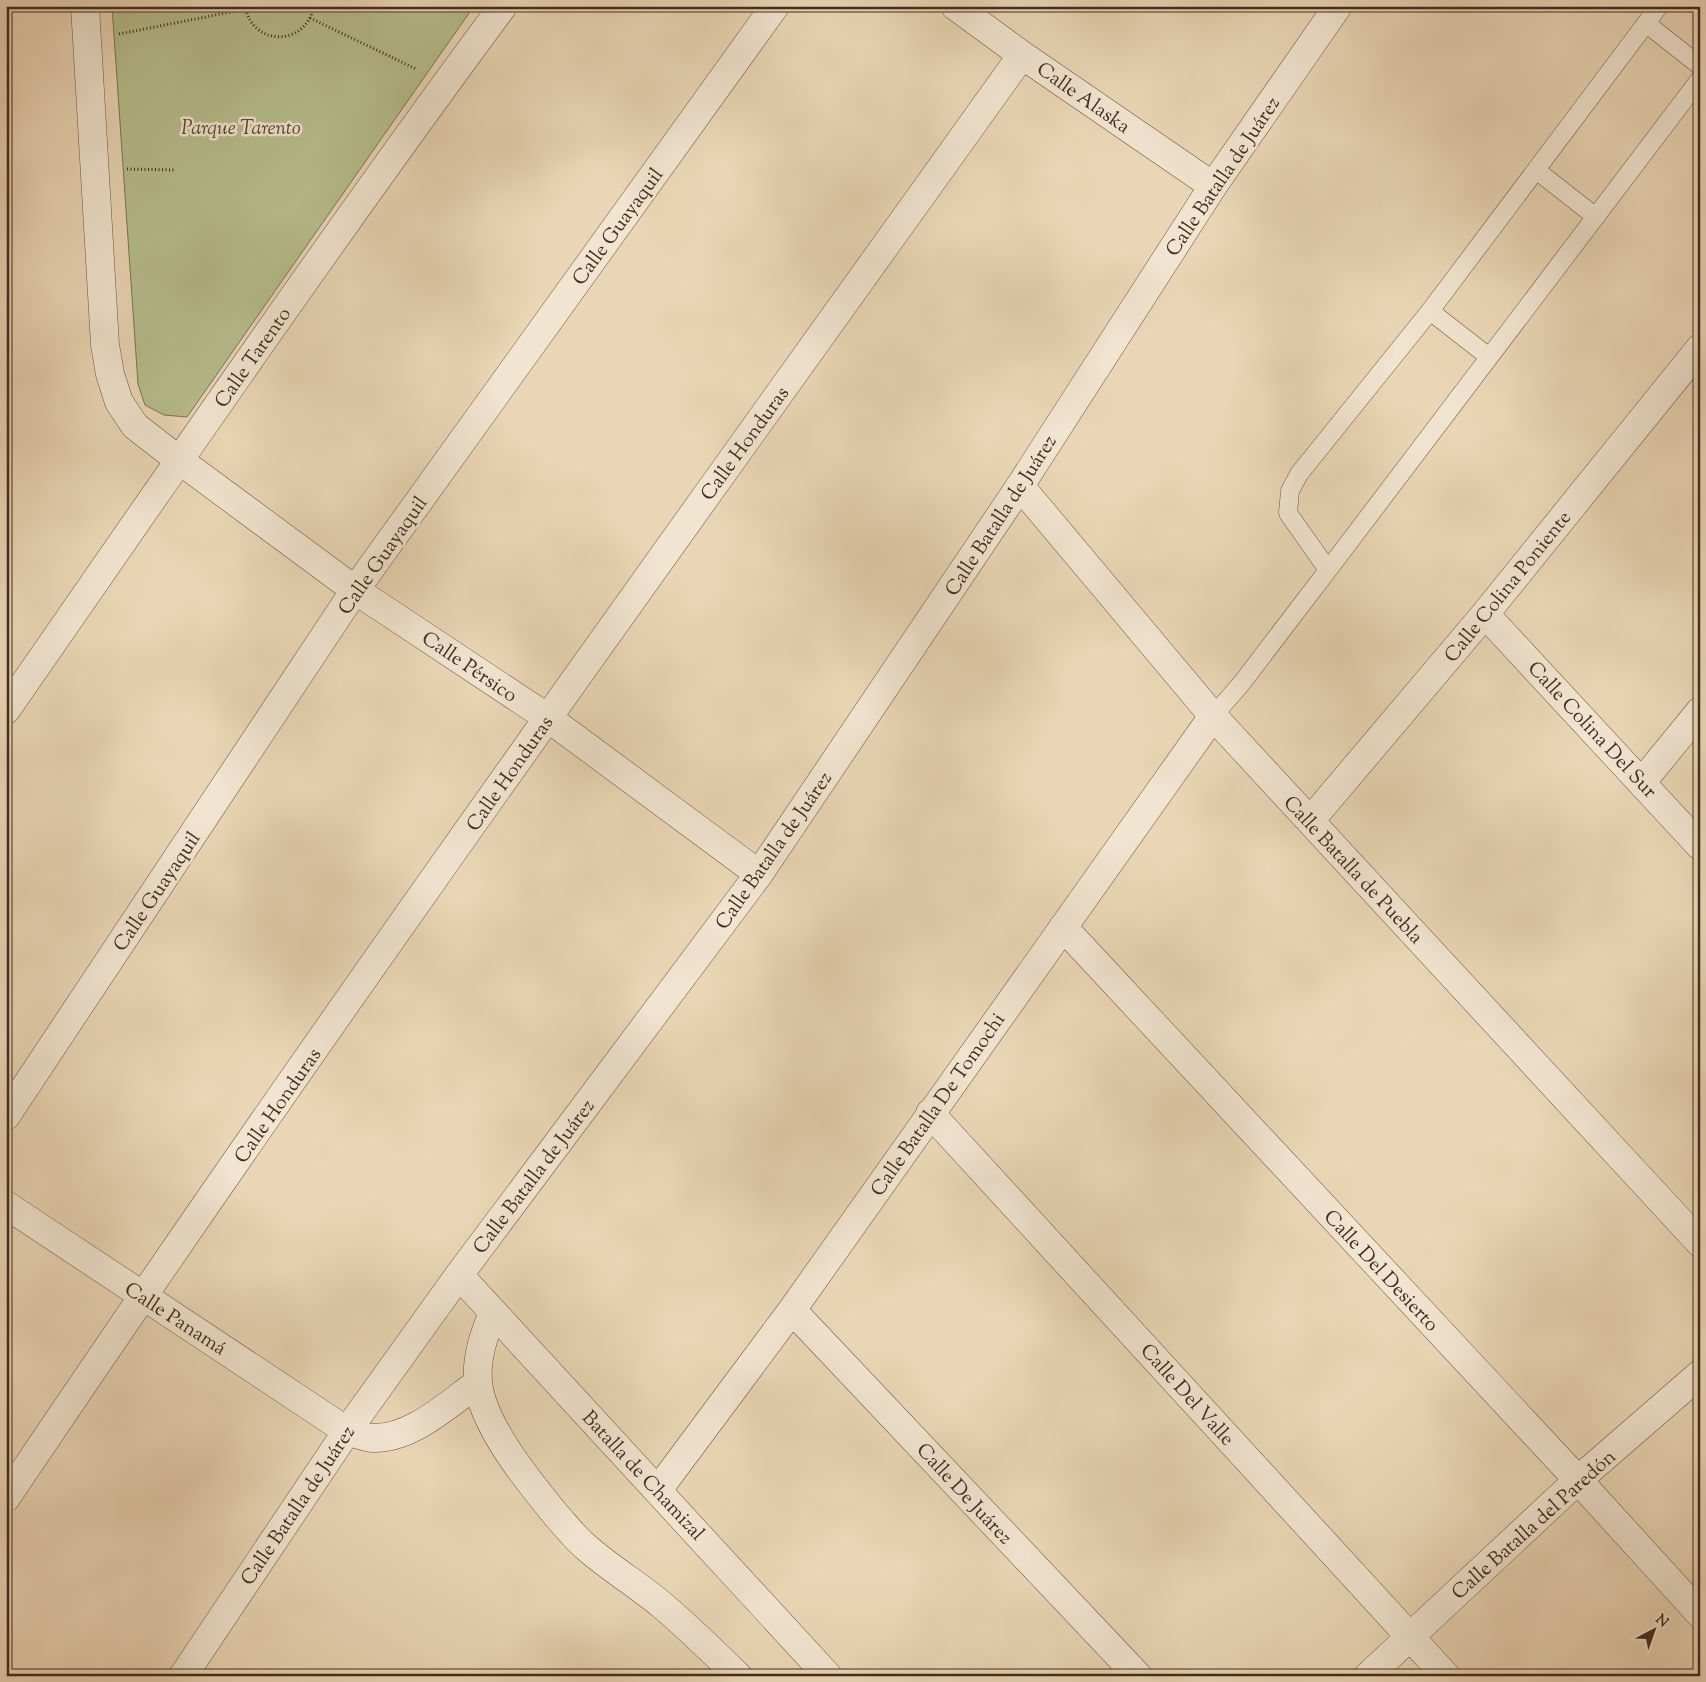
<svg xmlns="http://www.w3.org/2000/svg" width="1706" height="1682" font-family="'Sorts Mill Goudy',serif">
	<rect width="100%" height="100%" fill="#ead6b6"/>
	<filter id="stains"><feTurbulence type="fractalNoise" baseFrequency=".004" numOctaves="4"/><feColorMatrix values="0 0 0 0 .2 0 0 0 0 .09 0 0 0 0 .02 0 0 0 .5 -.17"/></filter>
	<radialGradient id="worn" r=".72"><stop offset=".6" stop-color="#630" stop-opacity="0"/><stop offset="1" stop-color="#630" stop-opacity=".3"/></radialGradient>
	<!-- green -->
	<path fill="#b7bd8d" stroke="#7d7556" d="M112 6H474L187 417 164 415 145 405 138 384Z"/>
	<g fill="none" stroke-linecap="round" stroke-linejoin="round">
		<defs>
			<path id="service" d="M1647 24 1700 66
				M1536 170 1596 217
				M1430 311 1489 357
				M1328 570 1700 79
				M1213 716 1241 684 1328 570 1288 513 1290 491 1299 474 1430 311 1659 6"/>
			<path id="minor" d="M85 6 105 345 110 374 119 402 135 426 179 460 355 590 548 718 759 874
				M955 6 1022 55 1213 186
				M1020 486 1213 716 1700 1243
				M1485 614 1700 846
				M6 710C170 474 332 237 503 6
				M1642 782 1700 711
				M1310 821 1485 614 1700 348
				M1063 927 1578 1480 1700 1614
				M930 1113 1446 1676
				M6 1116 355 590 775 6
				M6 1205 347 1431C355 1433 365 1438 373 1438 412 1439 448 1404 478 1383
				M459 1275 828 1676
				M792 1310 1138 1676
				M493 1312C484 1335 476 1357 478 1382 482 1425 529 1482 556 1515 566 1526 576 1539 587 1548 611 1569 638 1585 663 1606 689 1628 713 1652 738 1676
				M658 1490 792 1310 1213 716
				M6 1498C334 1010 680 533 1022 55
				M1368 1676 1578 1480 1700 1374"/>
			<path id="tertiary" d="M183 1676 347 1431 459 1275 759 874 1020 486 1213 186 1338 6"/>
		</defs>
		<!-- service casing -->
		<use href="#service" stroke="#6d5744" stroke-width="19"/>
		<!-- minor casing -->
		<use href="#minor" stroke="#6d5744" stroke-width="29"/>
		<!-- tertiary casing -->
		<use href="#tertiary" stroke="#6d5744" stroke-width="29"/>
		<!-- path -->
		<path stroke="#432d1e" stroke-width="3" stroke-dasharray="1 2.5" stroke-linecap="butt" d="M245 6C252 47 306 47 314 6
			M310 18 416 69
			M119 34 246 9
			M127 169 174 170"/>
		<!-- service -->
		<use href="#service" stroke="#f1e4d0" stroke-width="18"/>
		<!-- minor -->
		<use href="#minor" stroke="#f1e4d0" stroke-width="28"/>
		<!-- tertiary -->
		<use href="#tertiary" stroke="#f1e4d0" stroke-width="28"/>
	</g>
	<g text-anchor="middle" stroke-width="5" stroke-linejoin="round" paint-order="stroke">
		<!-- street labels -->
		<g font-size="20" fill="#432d1e" stroke="#f1e4d0">
			<text transform="translate(1084 97) rotate(35)" y="7">Calle Alaska</text>
			<text transform="translate(1222 176) rotate(-56)" y="7">Calle Batalla de Juárez</text>
			<text transform="translate(617 226) rotate(-54)" y="7">Calle Guayaquil</text>
			<text transform="translate(252 357) rotate(-55)" y="7">Calle Tarento</text>
			<text transform="translate(744 443) rotate(-54)" y="7">Calle Honduras</text>
			<text transform="translate(1000 515) rotate(-57)" y="7">Calle Batalla de Juárez</text>
			<text transform="translate(382 555) rotate(-55)" y="7">Calle Guayaquil</text>
			<text transform="translate(1507 586) rotate(-51)" y="7">Calle Colina Poniente</text>
			<text transform="translate(470 666) rotate(34)" y="7">Calle Pérsico</text>
			<text transform="translate(1593 729) rotate(47)" y="7">Calle Colina Del Sur</text>
			<text transform="translate(509 773) rotate(-55)" y="7">Calle Honduras</text>
			<text transform="translate(773 850) rotate(-55)" y="7">Calle Batalla de Juárez</text>
			<text transform="translate(1354 869) rotate(47)" y="7">Calle Batalla de Puebla</text>
			<text transform="translate(156 891) rotate(-56)" y="7">Calle Guayaquil</text>
			<text transform="translate(937 1104) rotate(-55)" y="7">Calle Batalla De Tomochi</text>
			<text transform="translate(277 1105) rotate(-55)" y="7">Calle Honduras</text>
			<text transform="translate(533 1176) rotate(-53)" y="7">Calle Batalla de Juárez</text>
			<text transform="translate(1382 1270) rotate(47)" y="7">Calle Del Desierto</text>
			<text transform="translate(176 1318) rotate(33)" y="7">Calle Panamá</text>
			<text transform="translate(1188 1394) rotate(48)" y="7">Calle Del Valle</text>
			<text transform="translate(644 1475) rotate(47)" y="7">Batalla de Chamizal</text>
			<text transform="translate(965 1493) rotate(47)" y="7">Calle De Juárez</text>
			<text transform="translate(297 1505) rotate(-56)" y="7">Calle Batalla de Juárez</text>
			<text transform="translate(1533 1524) rotate(-42)" y="7">Calle Batalla del Paredón</text>
		</g>
		<!-- park labels -->
		<g font-size="20" font-style="italic" fill="#5a4a34" stroke="#f1e4d0">
			<text x="241" y="134">Parque Tarento</text>
		</g>
	</g>
	<!-- margin -->
	<rect width="1706" height="1682" fill="none" stroke="#ead6b6" stroke-width="25"/>
	<rect x="8" y="8" width="1691" height="1667" fill="none" stroke="#432d1e" stroke-width="2.5"/>
	<rect x="12" y="12" width="1681" height="1657" fill="none" stroke="#432d1e"/>
	<!-- north arrow -->
	<g transform="translate(1654 1630) rotate(41)" stroke="#f1e4d0" stroke-width="4" paint-order="stroke">
	<path d="M0-4L9 19L0 12L-9 19Z" fill="#432d1e"/>
	<text y="-8" font-size="14" font-weight="bold" text-anchor="middle" fill="#432d1e">N</text>
	</g>
	<rect width="100%" height="100%" filter="url(#stains)"/>
	<rect width="100%" height="100%" fill="url(#worn)"/>
</svg>
